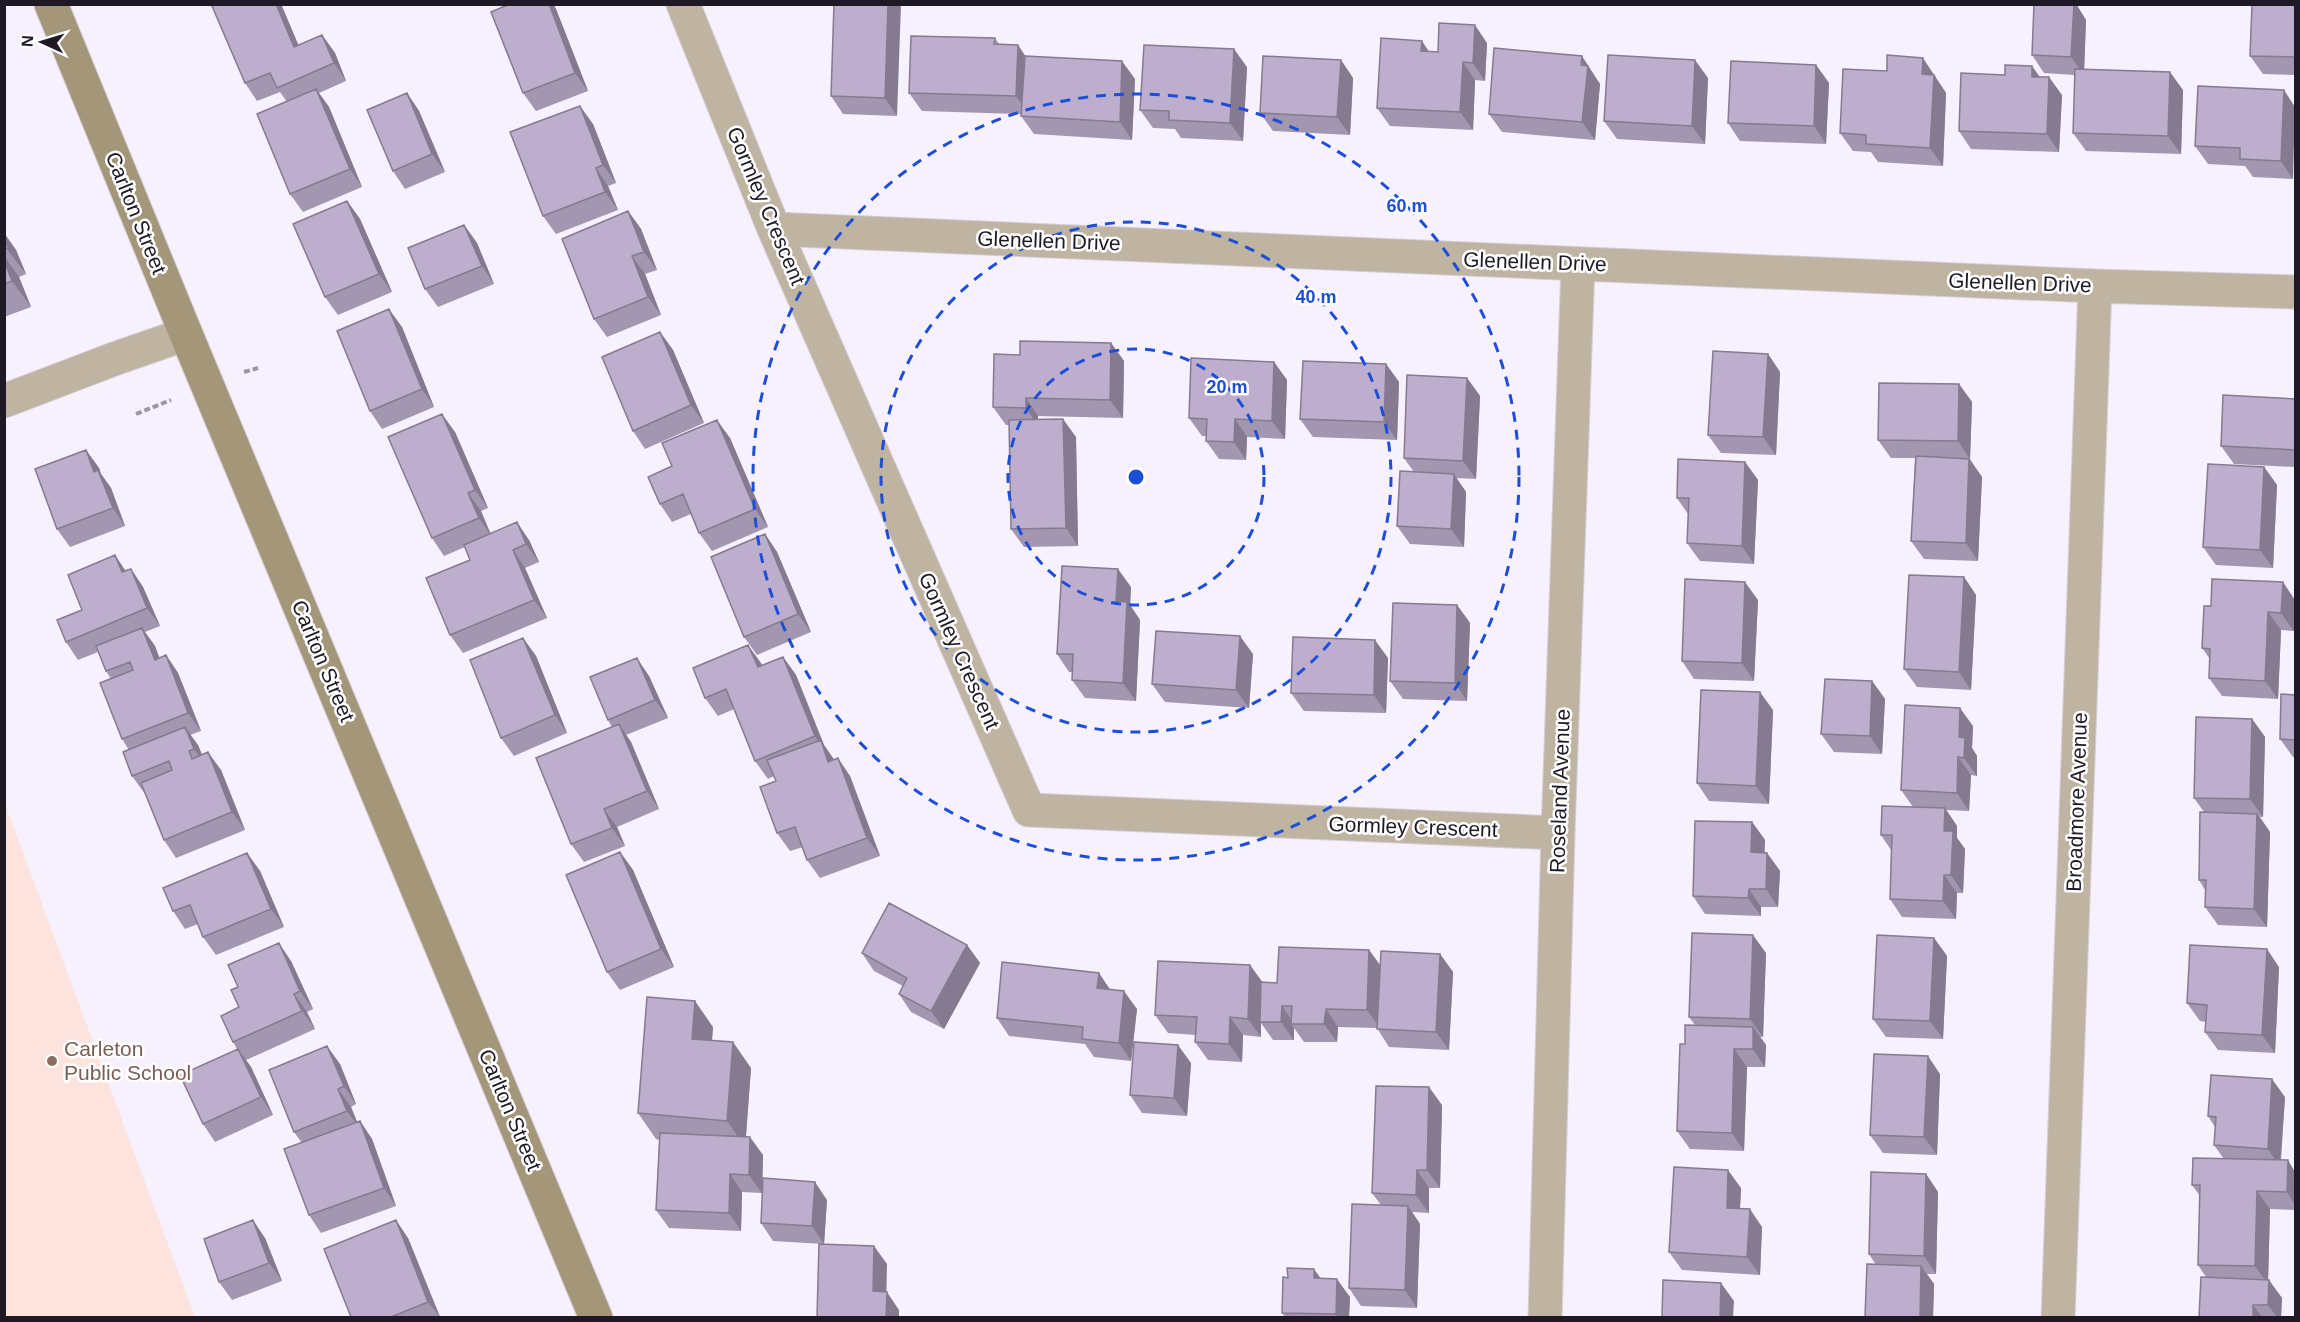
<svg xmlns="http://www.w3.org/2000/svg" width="2300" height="1322" font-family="Arial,sans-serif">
	<rect width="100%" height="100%" fill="#f7f0fd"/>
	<!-- education -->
	<path fill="#fde3dd" d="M4 804H5L195 1317H5Z"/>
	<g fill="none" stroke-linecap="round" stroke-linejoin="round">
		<defs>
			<path id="street" d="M683 4 774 229 1029 810 1558 833
				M774 229 2095 286 2296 292
				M4 401 114 359 186 334
				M1545 1318 1558 833 1578 264
				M2058 1318 2095 286"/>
			<path id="secondary" d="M51 4 186 334 596 1318"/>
		</defs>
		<!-- street casing -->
		<use href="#street" stroke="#d4ceda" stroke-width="35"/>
		<!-- secondary casing -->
		<use href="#secondary" stroke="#d4ceda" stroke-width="35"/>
		<!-- path -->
		<path stroke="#9c95a2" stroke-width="4" stroke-dasharray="6 3" stroke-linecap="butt" d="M244 372 258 368
			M136 414 171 400"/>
		<!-- street -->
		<use href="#street" stroke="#beb4a1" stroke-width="33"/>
		<!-- secondary -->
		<use href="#secondary" stroke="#a49679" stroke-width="33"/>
	</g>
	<!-- wall -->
	<path fill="#a396b0" d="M281 4 298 45 322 35 335 53 346 81 319 93 329 107 362 187 303 212 290 194 287 102 280 92 257 101 245 83Z
		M510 4H553L556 9 588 91 536 111 523 93Z
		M834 4 897 116 843 114 831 96Z
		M2034 4H2076L2086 20 2084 69 2183 90 2181 154 2086 151 2073 133 2075 75 2044 73 2032 55Z
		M2295 4V75L2263 74 2250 56Z
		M995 38 999 44 1018 45 1025 56 1135 79 1132 140 1034 134 1021 116V114L922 111 909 93Z
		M1487 43 1485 81 1475 80 1473 130 1390 126 1377 108 1429 52H1438Z
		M1341 60 1353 78 1350 135 1273 131 1260 113Z
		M1816 65 1829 83 1826 144 1740 141 1728 123Z
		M1247 67 1243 141 1181 138 1175 129 1153 128 1140 110Z
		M1594 74V76L1600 84 1595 140 1502 132 1489 114Z
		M1936 76V78L1946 93 1943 166 1878 162 1871 152 1853 151 1840 133Z
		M2040 77 2062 95 2059 152 1971 149 1959 131Z
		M1708 78 1705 144 1617 139 1604 121Z
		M2284 90 2293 179 2253 177 2245 166 2208 164 2195 146Z
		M407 93 419 111 445 172 405 189 393 171Z
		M593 124 616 183 608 186 618 210 556 234 543 216Z
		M347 201 360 219 392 292 338 315 325 297Z
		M628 211 641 229 657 270 645 274 661 315 607 337 594 319Z
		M464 225 477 243 494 284 438 307 425 289Z
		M4 233 16 250 26 274 19 277 31 307 4 317Z
		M402 327 434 407 382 429 370 411Z
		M660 332 673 350 704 423 645 449 633 431Z
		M1111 343 1124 361 1123 418 1038 416V419L1076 437 1078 546 1024 547 1011 529 1009 425H1006L993 407 1020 355Z
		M1768 354 1780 372 1776 455 1721 453 1708 435Z
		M1274 362 1287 380 1285 439 1247 437 1246 460 1219 459 1206 441V436H1202L1189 418Z
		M1386 364 1399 382 1397 440 1313 437 1300 419Z
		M1467 378 1480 396 1476 479 1456 478 1466 492 1464 547 1410 544 1397 526 1414 472 1404 458Z
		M1959 384 1972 402 1970 459 1982 477 1978 561 1924 559 1911 541 1915 458H1891L1878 440Z
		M2295 399V467L2234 464 2221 446Z
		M455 432 488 508 481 511 491 534 529 540 539 562 525 568 547 618 463 653 450 635 470 560 465 547 444 556 432 538Z
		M730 438 768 527 712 551 699 533 691 514 672 522 660 504 672 466Z
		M86 450 99 468 101 474 111 488 125 526 70 547 57 529Z
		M1745 462 1758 480 1754 564 1700 561 1687 543 1688 514 1677 498Z
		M2264 467 2277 485 2273 568 2216 565 2203 547Z
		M765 534 777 552 811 632 757 655 744 637Z
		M131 569 143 587 160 626 145 632 155 646 159 658 166 655 178 673 201 731 190 735 198 745 202 755 221 770 245 830 176 858 164 840 145 794 132 776 129 750 122 739 111 679 106 671 98 652 78 660 66 642 82 610 126 571Z
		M1964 577 1976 595 1971 690 1917 687 1904 669Z
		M1131 587 1130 605 1140 620 1136 701 1085 698 1072 680V672H1069L1057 654Z
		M1758 600 1754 681 1694 679 1682 661Z
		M2295 600 2294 631 2281 630 2278 699 2222 696 2209 678 2210 659 2202 648 2204 606Z
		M1457 605 1470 623 1467 701 1403 699 1390 681Z
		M523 638 536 656 567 733 514 756 501 738Z
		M1253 654 1249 708 1165 702 1152 684Z
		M783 657 796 675 824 745 834 760 850 776 880 856 820 878 807 860 803 847 790 851 777 833 776 781 774 776 768 779 755 761 734 709 718 716 705 698 761 663 762 666Z
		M1388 658 1386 713 1304 711 1291 693Z
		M649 676 668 718 626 735 631 742 659 809 617 827 625 846 584 862 571 844 612 727 608 720Z
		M1872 681 1885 699 1882 754 1834 752 1821 734Z
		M2295 695V757H2293L2280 739Z
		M1773 710 1769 804 1709 801 1697 783Z
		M2252 719 2265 737 2263 817H2260L2270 832 2267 927 2218 925 2205 907V890L2199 880 2204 812 2194 798Z
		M1973 726 1972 748 1977 756V776L1971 775 1969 811 1946 810 1957 826V838L1965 849 1963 893H1957L1956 919 1902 917 1890 899 1891 850 1881 835 1913 807 1901 790Z
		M1752 822 1765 840 1764 853H1767L1780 871 1778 907H1761V916L1705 914 1693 896Z
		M620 852 633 870 674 967 620 990 607 972Z
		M247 853 260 871 284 927 216 955 203 937 198 924 185 929 173 911Z
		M1934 938 1947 956 1943 1039 1886 1037 1873 1019Z
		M967 945 980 963 944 1029 911 1012 899 994 903 986 874 971 862 953Z
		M1369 950 1380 965 1440 954 1453 972 1449 1050 1389 1047 1377 1028 1338 1027 1337 1042H1304L1294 1028V1040H1273L1261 1023V1037L1243 1035 1242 1062 1208 1060 1195 1042 1196 1035 1168 1033 1155 1015 1250 965 1262 982 1277 983Z
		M1766 953 1763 1037H1760L1766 1045 1765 1067H1747L1744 1151 1690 1149 1677 1131 1685 1044 1695 1025 1689 1017Z
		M291 961 313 1009 307 1012 315 1029 246 1060 251 1067 273 1115 215 1142 203 1124 237 1049 233 1042 239 1007 238 987Z
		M2279 967 2275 1053 2218 1050 2205 1032 2206 1022 2200 1021 2187 1003Z
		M1099 973 1110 990 1137 1009 1131 1061 1094 1057 1085 1044 1009 1036 997 1018Z
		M713 1027 712 1040 751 1068 746 1137 763 1155 762 1193 742 1192 741 1231 669 1228 656 1210 659 1140 656 1139 638 1113Z
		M1191 1063 1187 1116 1142 1113 1130 1095Z
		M340 1064 356 1104 351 1107 357 1122 360 1121 372 1139 396 1206 321 1233 309 1215 302 1143 294 1132Z
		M1940 1074 1937 1155 1883 1153 1870 1135Z
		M2285 1097 2281 1160 2295 1172V1210L2270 1209 2268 1280 2282 1298 2281 1317H2199L2206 1277 2198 1265 2200 1196 2192 1185 2224 1159 2214 1145 2215 1127 2208 1116Z
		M1442 1105 1440 1188H1429V1213L1412 1212 1420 1224 1417 1308 1361 1306 1349 1288 1381 1205 1372 1193Z
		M1926 1174 1938 1192 1936 1274H1927L1934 1284 1933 1317H1865L1876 1265 1869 1254Z
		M1741 1188 1740 1209 1762 1227 1760 1275 1682 1270 1669 1252Z
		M827 1200 824 1244 773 1241 761 1223Z
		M265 1238 282 1281 232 1300 219 1282Z
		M408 1238 440 1317H351Z
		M1321 1278 1350 1297 1349 1317H1285L1282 1313Z"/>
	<!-- shaded-wall -->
	<path fill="#857a90" d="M276 4H281L307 65 294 47Z
		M549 4H553L556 9 588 91 575 73Z
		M888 4H901L897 116 885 98Z
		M2074 4H2076L2086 20 2084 75 2071 57Z
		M1475 25 1487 43 1485 81 1473 63Z
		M322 35 335 53 346 81 334 63Z
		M1422 41 1434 59 1421 51Z
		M1018 45 1030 63 1029 114 1016 96Z
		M1234 49 1247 67 1243 141 1230 123Z
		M1582 56 1600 84 1595 140 1582 122Z
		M1923 58 1946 93 1943 166 1930 148 1922 74Z
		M1341 60 1353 78 1350 135 1337 117Z
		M1695 60 1708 78 1705 144 1692 126Z
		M1122 61 1135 79 1132 140 1120 122Z
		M1463 62 1475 80 1473 130 1460 112Z
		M1816 65 1829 83 1826 144 1814 126Z
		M2032 66 2045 84 2032 77Z
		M2170 72 2183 90 2181 154 2168 136Z
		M2049 77 2062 95 2059 152 2047 134Z
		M316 89 329 107 362 187 350 169Z
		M2284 90 2295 107 2293 179 2281 161Z
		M407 93 419 111 445 172 432 154Z
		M580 106 593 124 616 183 603 165Z
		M596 168 608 186 618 210 605 192Z
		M347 201 360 219 392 292 379 274Z
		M628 211 641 229 657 270 644 252Z
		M464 225 477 243 494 284 482 266Z
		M4 233 16 250 26 274 4 245Z
		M4 256 19 277 31 307 12 281 4 260Z
		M632 256 645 274 661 315 648 297Z
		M389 309 402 327 434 407 422 389Z
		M660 332 673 350 704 423 691 405Z
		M1111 343 1124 361 1123 418 1110 400Z
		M1768 354 1780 372 1776 455 1763 437Z
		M1274 362 1287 380 1285 439 1272 421Z
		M1386 364 1399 382 1397 440 1384 422Z
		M1467 378 1480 396 1476 479 1463 461Z
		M1959 384 1972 402 1970 459 1958 441Z
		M1026 398 1038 416V426L1026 408Z
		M442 414 455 432 488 508 475 490Z
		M1063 419 1076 437 1078 546 1066 528Z
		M1235 419 1247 437 1246 460 1234 442Z
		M717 420 730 438 768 527 755 509Z
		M86 450 99 468 101 474 111 488 125 526 113 508 94 472Z
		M1969 459 1982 477 1978 561 1966 543Z
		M1745 462 1758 480 1754 564 1742 546Z
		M2264 467 2277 485 2273 568 2260 550Z
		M1454 474 1466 492 1464 547 1451 529Z
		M468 493 481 511 491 536 479 518Z
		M517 522 529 540 539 562 526 544Z
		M765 534 777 552 811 632 798 614Z
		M513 550 525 568 547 618 534 600Z
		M115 555 127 573 122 572Z
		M131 569 143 587 160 626 147 608Z
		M1118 569 1131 587 1130 605 1140 620 1136 701 1123 683 1116 601Z
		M1964 577 1976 595 1971 690 1959 672Z
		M1745 582 1758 600 1754 681 1742 663Z
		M2283 582 2295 600 2294 631 2281 613Z
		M1457 605 1470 623 1467 701 1455 683Z
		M2268 612 2281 630 2278 699 2265 681Z
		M142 628 155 646 167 678 155 660Z
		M1240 636 1253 654 1249 708 1236 690Z
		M523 638 536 656 567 733 555 715Z
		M1375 640 1388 658 1386 713 1374 695Z
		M748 645 761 663 771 685 758 667Z
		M166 655 178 673 201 731 188 713Z
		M783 657 796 675 824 745 833 758 841 780 828 762 823 748 815 736Z
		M637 658 649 676 668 718 655 700Z
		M1872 681 1885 699 1882 754 1870 736Z
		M1760 692 1773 710 1769 804 1756 786Z
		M1960 708 1973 726 1972 748 1977 756V776L1964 758 1959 737Z
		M2252 719 2265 737 2263 817 2250 799Z
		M619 724 631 742 659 809 647 791Z
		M185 727 198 745 207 767 194 749Z
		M208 752 221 770 245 830 232 812Z
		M1958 757 1971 775 1969 811 1957 793Z
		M838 758 850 776 880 856 867 838Z
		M1945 808 1957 826V838L1965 849 1963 893 1951 875 1944 831Z
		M604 809 617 827 625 846 612 828Z
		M2257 814 2270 832 2267 927 2254 909Z
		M1752 822 1765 840 1764 870 1751 852Z
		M620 852 633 870 674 967 661 949Z
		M247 853 260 871 284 927 271 909Z
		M1767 853 1780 871 1778 907 1766 889Z
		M1944 875 1957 893 1956 919 1943 901Z
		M1749 889 1761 907V916L1748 898Z
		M1753 935 1766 953 1763 1037 1750 1019Z
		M1934 938 1947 956 1943 1039 1930 1021Z
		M279 943 291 961 313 1009 300 991Z
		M967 945 980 963 944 1029 931 1011Z
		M2267 949 2279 967 2275 1053 2262 1035Z
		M1369 950 1382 968 1380 1028 1367 1010Z
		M1440 954 1453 972 1449 1050 1436 1032Z
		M1250 965 1263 983 1260 1022 1261 1023V1037L1248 1019Z
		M1099 973 1111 991 1097 988Z
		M1124 991 1137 1009 1131 1061 1119 1043Z
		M294 994 307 1012 315 1029 302 1011Z
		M695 1001 713 1027 710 1065 692 1039Z
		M1282 1006 1294 1024H1291L1294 1028V1040L1281 1022Z
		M1326 1009 1338 1027 1337 1042 1324 1024Z
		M1230 1017 1243 1035 1242 1062 1229 1044Z
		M1753 1027 1766 1045 1765 1067 1753 1049Z
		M733 1042 751 1068 745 1147 727 1121Z
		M1178 1045 1191 1063 1187 1116 1174 1098Z
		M327 1046 340 1064 356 1104 344 1086Z
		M238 1049 251 1067 273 1115 261 1097Z
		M1734 1049 1747 1067 1744 1151 1732 1133Z
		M1928 1056 1940 1074 1937 1155 1924 1137Z
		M2272 1079 2285 1097 2280 1167 2268 1149Z
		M1429 1087 1442 1105 1440 1188 1427 1170Z
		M338 1089 351 1107 360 1129 347 1111Z
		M360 1121 372 1139 396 1206 384 1188Z
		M750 1137 763 1155 762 1193 749 1175Z
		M2288 1160 2295 1172V1205L2287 1192Z
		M1417 1170 1429 1188V1213L1416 1195Z
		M1728 1170 1741 1188 1739 1226 1727 1208Z
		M730 1174 742 1192 741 1231 729 1213Z
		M1926 1174 1938 1192 1936 1274 1924 1256Z
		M815 1182 827 1200 824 1244 812 1226Z
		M2257 1191 2270 1209 2268 1284 2255 1266Z
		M1408 1206 1420 1224 1417 1308 1405 1290Z
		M1750 1209 1762 1227 1760 1275 1747 1257Z
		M253 1220 265 1238 282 1281 269 1263Z
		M396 1220 408 1238 440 1317 428 1302Z
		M874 1246 887 1264 886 1309 873 1291Z
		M1921 1266 1934 1284 1933 1317H1920Z
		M1314 1269 1327 1287 1314 1278Z
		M1337 1279 1350 1297 1349 1317H1338L1336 1314Z
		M2269 1280 2282 1298 2281 1317H2277L2268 1305Z
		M1721 1283 1734 1301 1733 1317H1720Z
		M887 1292 899 1310V1317H886Z
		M2253 1305 2262 1317H2253Z"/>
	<!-- building -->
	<path fill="#beaecd" stroke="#857a90" stroke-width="1.5" d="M216 4H276L294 47 322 35 334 63 277 88 270 73 245 83 212 6Z
		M510 4H549L575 73 523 93 491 12Z
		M834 4H888L885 98 831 96Z
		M2034 4H2074L2071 57 2032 55Z
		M2252 4H2295V57L2250 56Z
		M1439 23 1475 25 1473 63 1463 62 1460 112 1377 108 1381 38 1422 41 1421 51 1438 52Z
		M911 36 995 38 994 44 1018 45 1016 96 909 93Z
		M1144 45 1234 49 1230 123 1169 120V111L1140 110Z
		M1494 48 1582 56 1581 65 1588 66 1582 122 1489 114Z
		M1608 55 1695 60 1692 126 1604 121Z
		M1887 55 1923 58 1922 74 1934 75 1930 148 1866 144V135L1840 133 1843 69 1887 71Z
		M1025 56 1122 61 1120 122 1021 116Z
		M1263 56 1341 60 1337 117 1260 113Z
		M1731 61 1816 65 1814 126 1728 123Z
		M2005 65 2032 66V77H2049L2047 134 1959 131 1961 73 2005 75Z
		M2075 69 2170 72 2168 136 2073 133Z
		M2198 86 2284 90 2281 161 2240 159V148L2195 146Z
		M316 89 350 169 290 194 257 114Z
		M407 93 432 154 393 171 367 110Z
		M580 106 603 165 596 168 605 192 543 216 510 132Z
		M347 201 379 274 325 297 293 224Z
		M628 211 644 252 632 256 648 297 594 319 562 239Z
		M464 225 482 266 425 289 408 248Z
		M4 240 8 248 4 250Z
		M4 260 12 281 4 284Z
		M389 309 422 389 370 411 337 331Z
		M660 332 691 405 633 431 602 357Z
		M1020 341 1111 343 1110 400 1026 398V408L993 407 994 354 1020 355Z
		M1713 351 1768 354 1763 437 1708 435Z
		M1191 358 1274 362 1272 421 1235 419 1234 442 1206 441 1207 419 1189 418Z
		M1303 361 1386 364 1384 422 1300 419Z
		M1407 375 1467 378 1463 461 1404 458Z
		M1879 383 1959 384 1958 441 1878 440Z
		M2223 395 2295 399V450L2221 446Z
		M442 414 475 490 468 493 479 518 432 538 388 437Z
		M1063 419 1066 528 1011 529 1009 420Z
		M717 420 755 509 699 533 683 494 660 504 648 477 672 466 662 443Z
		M86 450 94 472 98 470 113 508 57 529 35 469Z
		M1916 456 1969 459 1966 543 1911 541Z
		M1678 459 1745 462 1742 546 1687 543 1689 498H1677Z
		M2208 464 2264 467 2260 550 2203 547Z
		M1400 471 1454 474 1451 529 1397 526Z
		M517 522 526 544 513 550 534 600 450 635 426 578 470 560 464 545Z
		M765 534 798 614 744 637 711 557Z
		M115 555 122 572 131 569 147 608 66 642 57 620 82 610 68 575Z
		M1062 566 1118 569 1116 601 1127 602 1123 683 1072 680 1073 654H1057Z
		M1909 575 1964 577 1959 672 1904 669Z
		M1685 579 1745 582 1742 663 1682 661Z
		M2212 579 2283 582 2281 613 2268 612 2265 681 2209 678 2210 649 2202 648 2204 606H2211Z
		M1393 603 1457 605 1455 683 1390 681Z
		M142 628 155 660 166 655 188 713 122 739 100 683 133 670 130 662 106 671 96 646Z
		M1156 631 1240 636 1236 690 1152 684Z
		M1293 637 1375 640 1374 695 1291 693Z
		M523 638 555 715 501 738 470 660Z
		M748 645 758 667 783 657 815 736 755 761 726 689 705 698 693 668Z
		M637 658 655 700 608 720 590 677Z
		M1825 679 1872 681 1870 736 1821 734Z
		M1701 690 1760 692 1756 786 1697 783Z
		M2281 694 2295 695V740L2280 739Z
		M1905 705 1960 708 1959 737 1965 738 1964 758 1958 757 1957 793 1901 790Z
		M2196 717 2252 719 2250 799 2194 798Z
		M619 724 647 791 604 809 612 828 571 844 536 758Z
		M185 727 194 749 189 751 192 759 208 752 232 812 164 840 141 783 172 770 169 761 132 776 123 752Z
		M821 740 828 762 838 758 867 838 807 860 795 827 777 833 760 787 776 781 767 760Z
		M1882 806 1945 808 1944 831H1953L1951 875H1944L1943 901 1890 899 1892 835H1881Z
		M2200 812 2257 814 2254 909 2205 907 2206 880H2199Z
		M1695 821 1752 822 1751 852 1767 853 1766 889H1749L1748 898 1693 896Z
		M620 852 661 949 607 972 566 875Z
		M247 853 271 909 203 937 190 905 173 911 163 888Z
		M889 903 967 945 931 1011 899 994 907 978 862 953Z
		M1692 933 1753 935 1750 1019 1689 1017Z
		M1877 935 1934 938 1930 1021 1873 1019Z
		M279 943 300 991 294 994 302 1011 233 1042 221 1016 239 1007 231 990 238 987 228 965Z
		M2190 945 2267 949 2262 1035 2205 1032 2207 1005 2187 1003Z
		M1279 947 1369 950 1367 1010 1326 1009 1324 1024H1291L1292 1006H1282L1281 1022H1260L1261 982 1277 983Z
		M1381 951 1440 954 1436 1032 1377 1029Z
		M1158 961 1250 965 1248 1019 1230 1017 1229 1044 1195 1042 1197 1017 1155 1015Z
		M1002 962 1099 973 1097 988 1124 991 1119 1043 1082 1039 1083 1027 997 1018Z
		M647 997 695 1001 692 1039 733 1042 727 1121 638 1113Z
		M1685 1025 1753 1027V1049H1734L1732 1133 1677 1131 1680 1044H1685Z
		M1134 1042 1178 1045 1174 1098 1130 1095Z
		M327 1046 344 1086 338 1089 347 1111 294 1132 269 1070Z
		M238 1049 261 1097 203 1124 180 1075Z
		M1874 1054 1928 1056 1924 1137 1870 1135Z
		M2211 1075 2272 1079 2268 1149 2214 1145 2216 1117 2208 1116Z
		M1376 1086 1429 1087 1427 1170H1417L1416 1195 1372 1193Z
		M360 1121 384 1188 309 1215 284 1149Z
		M660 1133 750 1137 749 1175 730 1174 729 1213 656 1210Z
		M2193 1158 2288 1160 2287 1192 2257 1191 2255 1266 2198 1265 2200 1185H2192Z
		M1674 1167 1728 1170 1727 1208 1750 1209 1747 1257 1669 1252Z
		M1871 1172 1926 1174 1924 1256 1869 1254Z
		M763 1178 815 1182 812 1226 761 1223Z
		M1352 1204 1408 1206 1405 1290 1349 1288Z
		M253 1220 269 1263 219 1282 204 1239Z
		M396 1220 428 1302 391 1317H351L324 1249Z
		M819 1244 874 1246 873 1291 887 1292 886 1317H817Z
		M1867 1264 1921 1266 1920 1317H1865Z
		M1287 1268 1314 1269V1278L1337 1279 1336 1314 1282 1313 1283 1277 1288 1278Z
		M2201 1277 2269 1280 2268 1305H2253V1317H2199Z
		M1663 1280 1721 1283 1720 1317H1662Z"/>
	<!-- distance rings -->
	<g fill="none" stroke="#1d4ed8" stroke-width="3" stroke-dasharray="10 8">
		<circle cx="1136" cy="477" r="128"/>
		<circle cx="1136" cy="477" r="255"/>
		<circle cx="1136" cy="477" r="383"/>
	</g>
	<!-- markers -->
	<circle fill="#8d6e63" stroke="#fff" stroke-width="2" cx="52" cy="1061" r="6"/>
	<g text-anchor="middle" stroke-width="5" stroke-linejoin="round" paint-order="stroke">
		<!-- street labels -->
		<g font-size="21" fill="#1f1925" stroke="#fff">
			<text transform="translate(766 206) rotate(67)" y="7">Gormley Crescent</text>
			<text transform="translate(136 213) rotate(68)" y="7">Carlton Street</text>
			<text transform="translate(1049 241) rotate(2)" y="7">Glenellen Drive</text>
			<text transform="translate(1535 262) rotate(2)" y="7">Glenellen Drive</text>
			<text transform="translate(2020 283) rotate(2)" y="7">Glenellen Drive</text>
			<text transform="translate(959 651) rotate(66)" y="7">Gormley Crescent</text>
			<text transform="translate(323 661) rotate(67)" y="7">Carlton Street</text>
			<text transform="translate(1560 791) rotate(-88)" y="7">Roseland Avenue</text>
			<text transform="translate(2077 802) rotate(-88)" y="7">Broadmore Avenue</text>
			<text transform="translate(1413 827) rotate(2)" y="7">Gormley Crescent</text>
			<text transform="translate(510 1110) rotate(67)" y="7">Carlton Street</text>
		</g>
		<!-- education labels -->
		<g font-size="21" fill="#785e54" stroke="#fff" text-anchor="start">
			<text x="64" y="1056">Carleton<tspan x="64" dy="24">Public School</tspan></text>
		</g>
	</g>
	<circle cx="1136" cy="477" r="9" fill="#1d4ed8" stroke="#fff" stroke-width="3"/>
	<g font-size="18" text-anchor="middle" font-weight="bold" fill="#1d4ed8" stroke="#fff" stroke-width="5" stroke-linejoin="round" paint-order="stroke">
		<text x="1407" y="212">60 m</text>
		<text x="1316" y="303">40 m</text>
		<text x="1227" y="393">20 m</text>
	</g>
	<!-- border -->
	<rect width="2300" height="1322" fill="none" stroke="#1f1925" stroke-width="12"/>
	<!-- north arrow -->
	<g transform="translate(42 42) rotate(274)" stroke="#ffffff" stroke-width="4.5" paint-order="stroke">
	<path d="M0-4.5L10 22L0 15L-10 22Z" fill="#1f1925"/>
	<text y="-9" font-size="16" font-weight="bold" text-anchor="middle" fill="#1f1925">N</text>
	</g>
</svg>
